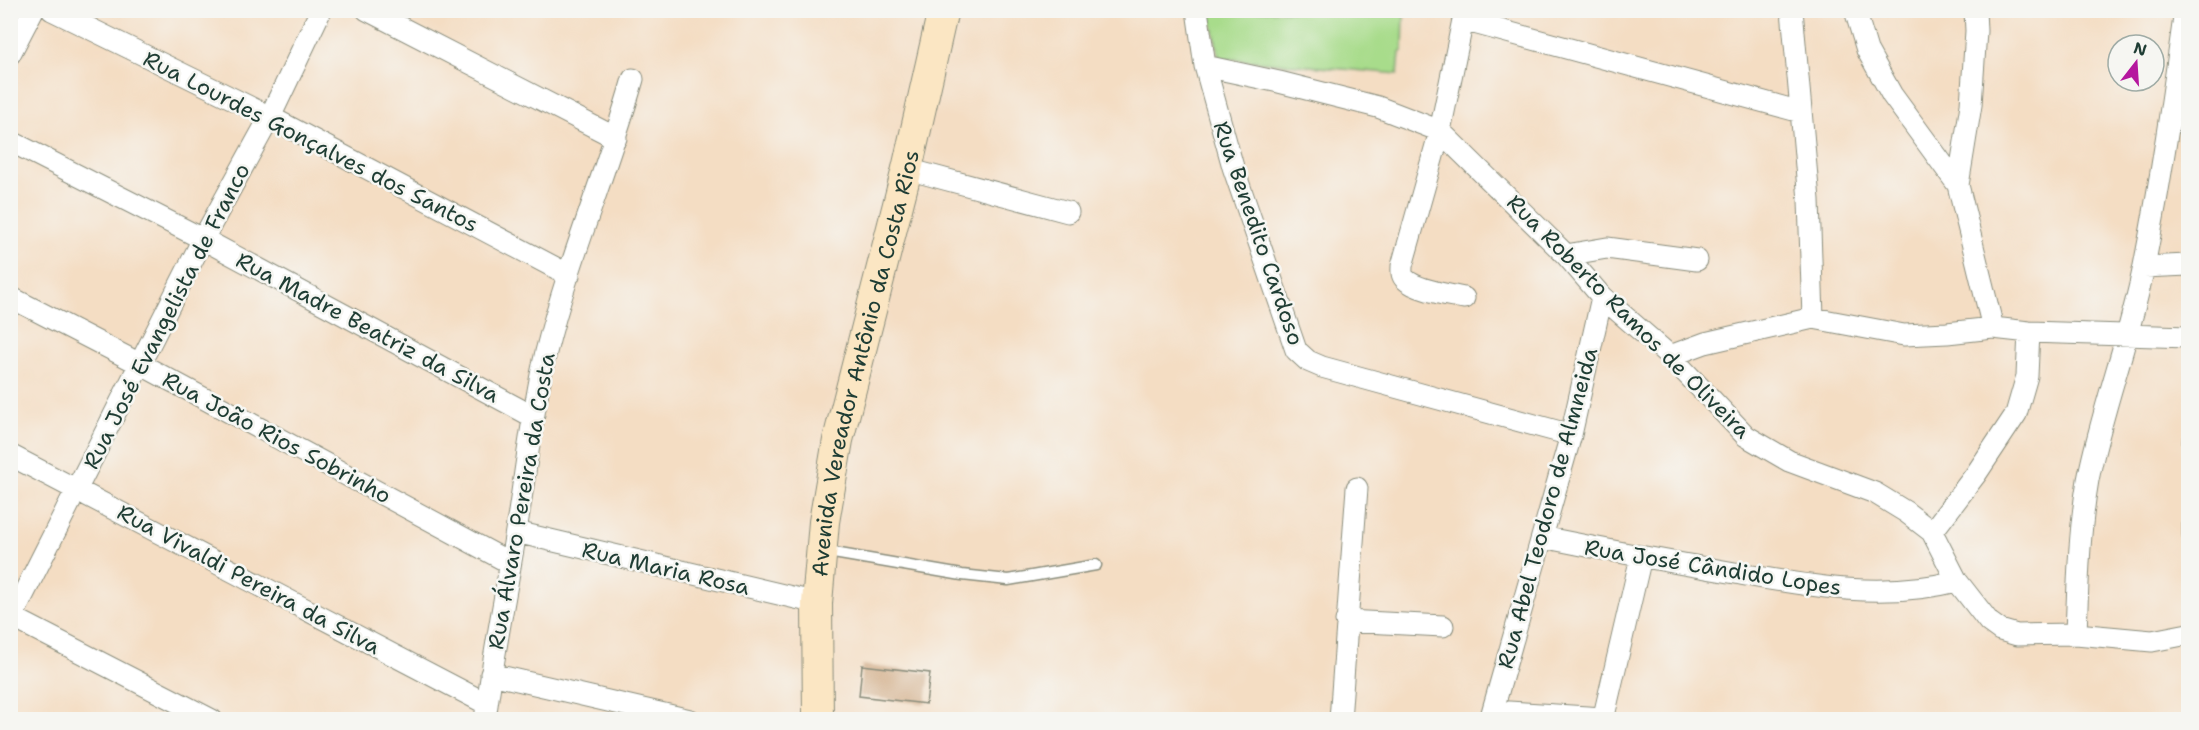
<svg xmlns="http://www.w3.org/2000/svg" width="2199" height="730" font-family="'Shantell Sans',sans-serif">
	<rect width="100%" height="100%" fill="#f6f6f2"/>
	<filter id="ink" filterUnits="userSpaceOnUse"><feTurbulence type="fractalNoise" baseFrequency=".0167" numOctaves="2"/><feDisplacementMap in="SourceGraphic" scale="12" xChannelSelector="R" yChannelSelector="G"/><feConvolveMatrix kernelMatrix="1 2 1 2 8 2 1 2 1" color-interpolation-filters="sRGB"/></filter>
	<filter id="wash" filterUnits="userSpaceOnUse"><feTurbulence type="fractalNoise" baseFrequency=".008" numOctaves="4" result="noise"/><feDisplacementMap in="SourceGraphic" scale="24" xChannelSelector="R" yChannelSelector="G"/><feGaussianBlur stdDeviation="1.35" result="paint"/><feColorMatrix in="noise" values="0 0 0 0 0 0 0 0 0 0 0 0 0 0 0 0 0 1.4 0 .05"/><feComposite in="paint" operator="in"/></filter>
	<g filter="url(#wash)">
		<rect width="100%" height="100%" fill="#f4ddc3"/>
		<!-- green -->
		<path fill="#a8dc8b" stroke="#648c60" stroke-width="1.5" d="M1210 11H1404L1403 51 1400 52 1398 74 1219 58Z"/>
		<g id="blocks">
			<!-- building -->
			<path fill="#cea47b" d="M862 665 930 673 926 704 859 696Z"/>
		</g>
	</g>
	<g filter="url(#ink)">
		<use href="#blocks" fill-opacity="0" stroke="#8a8d7c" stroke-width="1.5"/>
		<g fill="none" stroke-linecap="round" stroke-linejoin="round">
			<defs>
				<path id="lane" d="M2188 441V537
					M822 551 962 575 1008 580 1096 565"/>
				<path id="street" d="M52 10 270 117 569 275
					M367 10 616 138
					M1197 10 1205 66 1233 167 1296 350 1308 361 1322 367 1571 435
					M1792 10 1809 200 1813 318
					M1855 10 1867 50 1892 95 1958 185
					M1975 10 1976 31 1971 105 1958 185 1993 328
					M1463 20 1801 112
					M10 54 33 10
					M1205 66 1279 82 1378 107 1440 131 1566 255 1602 297 1670 356 1746 436 1789 461 1875 493 1906 512 1932 532 1957 581 1989 622 2000 630 2017 635 2076 634 2152 641 2188 634
					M10 141 203 239 532 416
					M907 169 1068 212
					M1566 255 1607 248 1697 260
					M2144 267 2188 265
					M10 297 140 364 510 563
					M1464 298C1449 295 1416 290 1405 279 1401 275 1402 271 1402 266L1440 131 1465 10
					M1670 356 1705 343 1813 318 1904 335 1947 333 1993 328 2029 332 2188 337
					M10 455 487 704
					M516 532 817 603
					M1932 532 1976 474 2016 414 2027 376 2029 332
					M1542 537C1606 550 1670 562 1735 573 1809 586 1882 600 1957 581
					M12 617 212 720
					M10 621 203 239 270 117 321 10
					M1346 621 1443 626
					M2076 634C2078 582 2079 531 2088 480 2102 408 2130 338 2144 266 2161 181 2173 96 2185 10
					M491 674 690 720
					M1493 711 1603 718
					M485 720C493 656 506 594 516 531 526 471 532 411 546 352 569 259 607 171 633 79
					M1340 720 1357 488
					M1490 720 1571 435 1602 297
					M1603 720 1641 557"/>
				<g id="secondary">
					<path id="s1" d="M818 720 817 603 824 522 838 440 907 169 943 10"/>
				</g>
			</defs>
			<!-- lane casing -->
			<use href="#lane" stroke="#8a8d7c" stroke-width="13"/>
			<!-- street casing -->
			<use href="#street" stroke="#8a8d7c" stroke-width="23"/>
			<!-- secondary casing -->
			<use href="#secondary" stroke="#8a8d7c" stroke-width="32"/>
			<!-- lane -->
			<use href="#lane" stroke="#fff" stroke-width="10"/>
			<!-- street -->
			<use href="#street" stroke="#fff" stroke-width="21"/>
			<!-- secondary -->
			<use href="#secondary" stroke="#fbe6c3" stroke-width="30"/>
		</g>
	</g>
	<g text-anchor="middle" stroke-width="5" stroke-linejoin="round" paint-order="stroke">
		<!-- street labels -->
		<g font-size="22" fill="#1f3d34" stroke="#f6f6f2">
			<text transform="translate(311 141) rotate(27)" y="8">Rua Lourdes Gonçalves dos Santos</text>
			<text transform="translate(1259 233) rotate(71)" y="8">Rua Benedito Cardoso</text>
			<text transform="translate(166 316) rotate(-63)" y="8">Rua José Evangelista de Franco</text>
			<text transform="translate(1629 316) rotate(45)" y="8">Rua Roberto Ramos de Oliveira</text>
			<text transform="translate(368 327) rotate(28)" y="8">Rua Madre Beatriz da Silva</text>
			<text dy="8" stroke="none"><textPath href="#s1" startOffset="362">Avenida Vereador Antônio da Costa Rios</textPath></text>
			<text transform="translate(277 437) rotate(28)" y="8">Rua João Rios Sobrinho</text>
			<text transform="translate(521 501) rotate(-80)" y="8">Rua Álvaro Pereira da Costa</text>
			<text transform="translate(1547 508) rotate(-75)" y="8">Rua Abel Teodoro de Almneida</text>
			<text transform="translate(1713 567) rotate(9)" y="8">Rua José Cândido Lopes</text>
			<text transform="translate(666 568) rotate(13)" y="8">Rua Maria Rosa</text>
			<text transform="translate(249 579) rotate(28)" y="8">Rua Vivaldi Pereira da Silva</text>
		</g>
	</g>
	<!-- margin -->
	<rect width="2199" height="730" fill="none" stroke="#f6f6f2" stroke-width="36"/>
	<!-- north arrow -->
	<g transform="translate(2136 63) rotate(17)"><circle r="28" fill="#f6f6f2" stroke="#a0aca6" stroke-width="1.5"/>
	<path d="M0-4.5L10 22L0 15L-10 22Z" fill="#b5179e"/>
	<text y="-9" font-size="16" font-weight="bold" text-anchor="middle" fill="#1f3d34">N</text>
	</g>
</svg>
